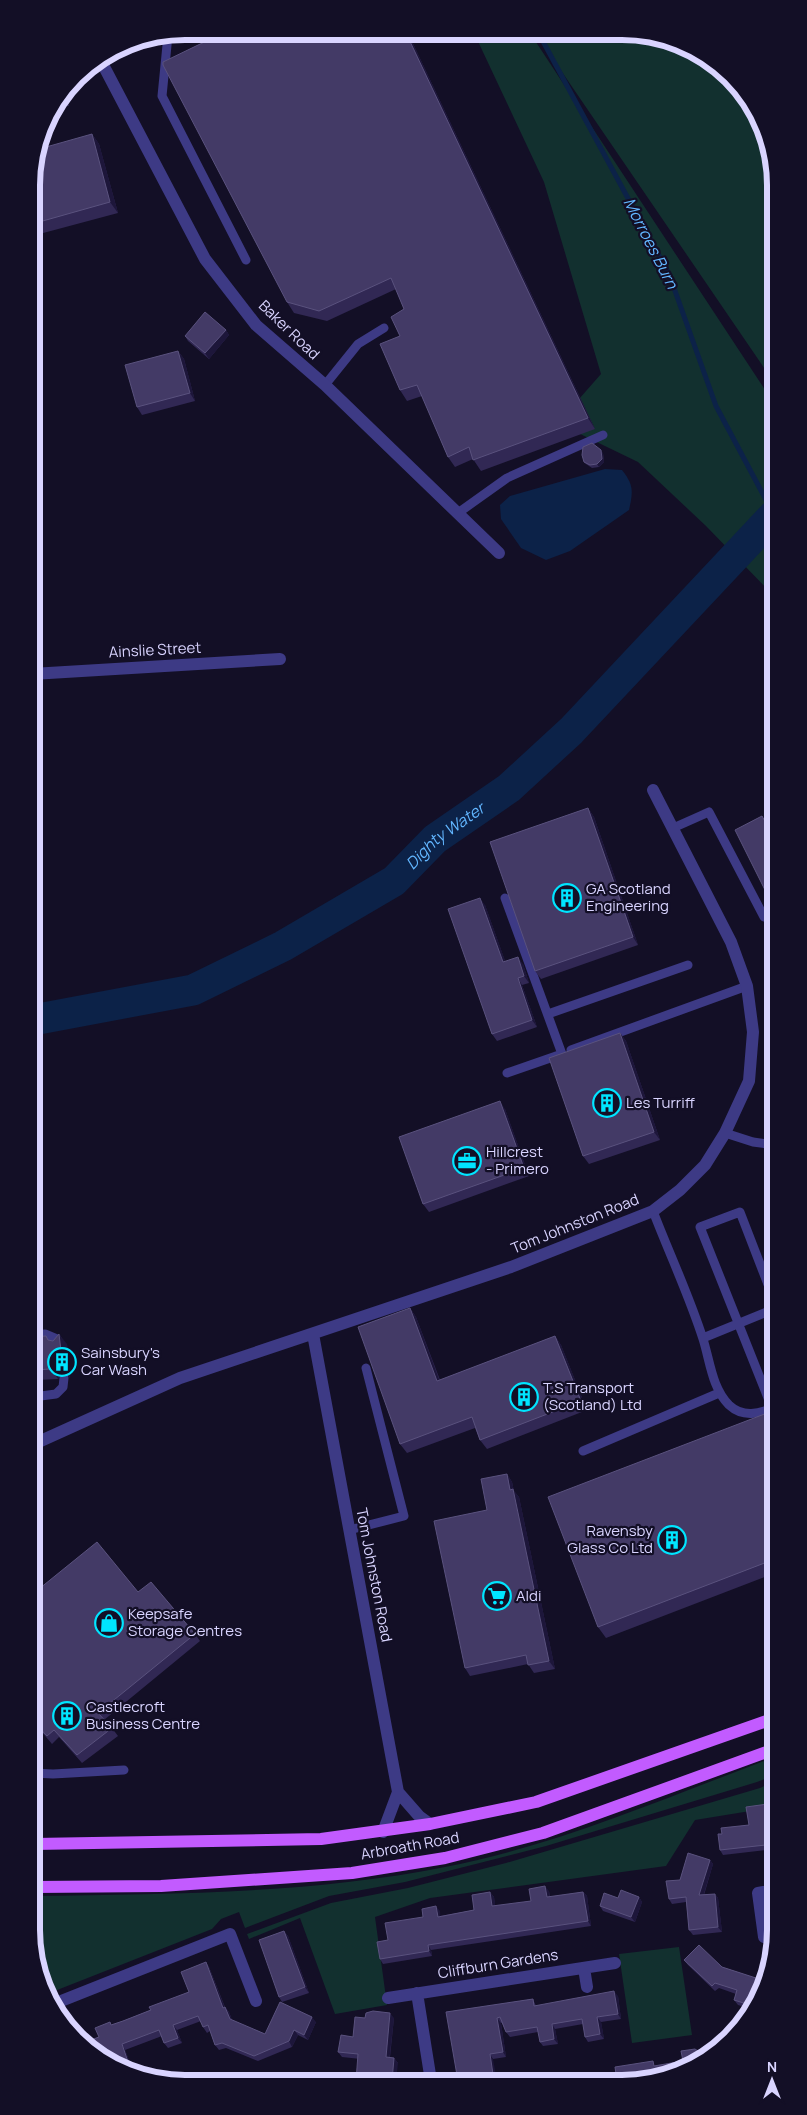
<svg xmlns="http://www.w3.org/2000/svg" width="807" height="2115" font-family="Manrope,sans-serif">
	<rect width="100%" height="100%" fill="#130f26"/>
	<!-- green -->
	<path fill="#12302f" d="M478 33H530L773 402V595L706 526 638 462 576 432H550L601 374 544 182 475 35Z
		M536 34H652L690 47 730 76 755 109 773 155V381Z
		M775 1757V1775L757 1782 546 1846 405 1882 329 1896 245 1928 239 1912 221 1919 212 1929 47 1994 34 1960V1896C171 1894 310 1894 445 1867 559 1845 667 1797 775 1757Z
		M775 1781V1807L695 1820 666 1866 430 1898 375 1917 387 2005 335 2014 300 1918 249 1939 247 1934 331 1903 408 1888 506 1863 760 1788Z
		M679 1947 692 2035 632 2043 619 1954Z"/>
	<!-- water -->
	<path fill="#0c2248" d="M605 469 622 470C634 485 633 492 629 510L570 551 546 560 521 548 501 519 500 505 510 496Z"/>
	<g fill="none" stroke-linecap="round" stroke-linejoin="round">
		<!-- stream -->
		<path stroke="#0c2248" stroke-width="5" d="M539 34 669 274 716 406 773 513"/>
		<!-- river -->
		<path stroke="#0c2248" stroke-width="31" id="s1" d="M33 1020 193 990 283 946 394 881 435 839 509 788 571 731 773 516"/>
		<!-- lane -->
		<path stroke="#3d3a85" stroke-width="9" d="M168 35 162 96 246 260
			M325 385 358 344 384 328
			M458 513 507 478 603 435
			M673 828 709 812 764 917
			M505 898 562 1054
			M548 1014 688 965
			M571 1050 747 986
			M507 1073 559 1055
			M725 1133 753 1142 774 1145
			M653 1211C669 1253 689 1295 703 1339 710 1361 712 1388 729 1405 743 1418 759 1414 775 1407
			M33 1335 45 1334 57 1339 59 1345
			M703 1338 774 1309
			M33 1397 56 1394 63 1387 64 1378
			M772 1408 700 1227 740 1212 774 1300
			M583 1451 719 1393
			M349 1530 404 1516 366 1368
			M34 1773 53 1774 124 1770"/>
		<!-- street -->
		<path stroke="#3d3a85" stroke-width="12" d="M100 59 205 259 256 325 325 385 499 553
			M32 674 280 659
			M313 1334 398 1792 383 1832
			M34 1444 180 1378 511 1267 653 1211 680 1190 705 1165 725 1133 749 1081 753 1032 747 986 731 942 653 790
			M398 1792 419 1816 430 1824
			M764 1937 758 1893 775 1890
			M584 1968 587 1987
			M417 1993 431 2081
			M388 1998 615 1963
			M51 2005 230 1934 256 2001"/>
		<!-- primary -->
		<path stroke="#c25bff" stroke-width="12" d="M34 1844 321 1839 430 1824 536 1802 775 1718
			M34 1887 161 1886 352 1873 445 1858 543 1833 775 1749"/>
	</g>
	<!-- wall -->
	<path fill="#312854" d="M408 33 595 429 481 471 473 459 455 467 448 457 422 396 407 401 400 390V336L404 309 396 289 327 321 294 313 287 302Z
		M67 91 69 106H55Z
		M92 134 99 144 118 213 32 236V175Z
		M226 330 229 335 209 359 188 341 185 336Z
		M178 351 184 359 195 401 142 415 137 407Z
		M603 453 604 462 599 467 592 468 586 464 584 462Z
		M588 808 594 817 638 945 541 979 535 971Z
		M485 905 505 961 523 964 529 983 522 985 537 1027 497 1041 492 1034Z
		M620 1033 626 1041 660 1140 589 1164 583 1156Z
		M505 1109 529 1176 429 1212 423 1204Z
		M410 1308 416 1317 440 1380 555 1336 561 1345 587 1410 487 1449 480 1440 475 1428 407 1453 400 1444Z
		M33 1337 67 1344 70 1378 67 1373 62 1372 58 1379 37 1380 38 1386 33 1387Z
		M775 1410V1573L606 1638 598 1627Z
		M507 1474 512 1482 514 1491 519 1497 555 1669 534 1673 528 1664 470 1676 465 1668 487 1510Z
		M138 1592 195 1634 200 1641 104 1720 112 1728 118 1736 82 1763 59 1737 52 1744 34 1723V1653L35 1652 34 1650V1593Z
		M775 1803V1849L723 1855 720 1850 722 1834 749 1825Z
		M710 1860 713 1864 704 1895 715 1894 718 1898 722 1932 693 1935 689 1930 686 1902 672 1904 669 1899 680 1880Z
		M549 1891 550 1897 583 1892 587 1896 591 1926 431 1950 432 1956 383 1964 380 1959 388 1940 423 1917 440 1911V1916L474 1910 490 1892 494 1897 495 1906 531 1901Z
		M639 1897 642 1902 635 1922 603 1911 600 1906 618 1898Z
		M284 1931 288 1936 309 1993 282 2002 279 1997Z
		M684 1960 722 1967 759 1979 762 1984 757 1999 751 2009 738 2005 734 2000 736 1994 719 1988 715 1991 688 1965Z
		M206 1962 209 1967 225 2007 229 2012 232 2020 265 2034 316 2022 308 2040 298 2035 292 2047 258 2061 226 2048 219 2050 215 2045 210 2031 207 2033 203 2027 201 2021 177 2030 182 2043 168 2048 164 2043 162 2036 125 2050 132 2068 125 2070 117 2068 83 2043 99 2037 112 2025 151 2010 189 1992Z
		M618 1996 621 2019 601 2022 604 2039 588 2042 585 2037 583 2024 555 2029 558 2044 543 2046 540 2042 538 2032 510 2037 506 2032 502 2023H501L506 2057 493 2059 446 2012 533 1999 536 2006Z
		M365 2018H394L390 2057 394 2058 398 2063 342 2057 338 2052 353 2037Z"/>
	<!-- shaded-wall -->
	<path fill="#1d163a" d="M406 33H408L595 429 588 418Z
		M67 91 69 106 62 97Z
		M92 134 99 144 118 213 110 202Z
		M226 330 229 335 209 359 205 353Z
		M178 351 184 359 195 401 190 393Z
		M601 450 603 453 604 462 599 467 597 464Z
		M588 808 594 817 638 945 633 937Z
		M762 816 768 824 774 835V838Z
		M480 898 485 905 508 969 503 962Z
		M518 957 523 964 529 983 524 976Z
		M518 978 522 985 537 1027 532 1020Z
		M620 1033 626 1041 660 1140 654 1132Z
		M500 1101 505 1109 529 1176 524 1168Z
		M410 1308 416 1317 443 1390 437 1381Z
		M59 1334 67 1344 70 1378 63 1368Z
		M555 1336 561 1345 587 1410 581 1401Z
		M55 1362 62 1372 58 1379 51 1369Z
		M33 1375 37 1380 38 1386 33 1380Z
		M507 1474 512 1482 514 1491 519 1497 555 1669 549 1661Z
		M710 1860 713 1864 702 1900 699 1895Z
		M545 1886 549 1891 550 1902 547 1897Z
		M490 1892 494 1897 496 1911 492 1906Z
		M583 1892 587 1896 591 1926 588 1921Z
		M715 1894 718 1898 722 1932 718 1927Z
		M639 1897 642 1902 635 1922 631 1917Z
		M436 1906 440 1911 441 1922 438 1917Z
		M284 1931 288 1936 309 1993 305 1987Z
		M428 1945 431 1950 432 1956 429 1951Z
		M206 1962 209 1967 227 2013 223 2008Z
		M759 1979 762 1984 757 1999 752 2008 750 2005Z
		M614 1991 618 1996 621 2019 618 2014Z
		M225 2007 229 2012 234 2025 230 2019Z
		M390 2013 394 2018 389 2062 386 2057Z
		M312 2017 316 2022 308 2040 304 2035Z
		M597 2017 601 2022 604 2039 600 2034Z
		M497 2018 501 2023 506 2057 503 2052Z
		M552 2024 555 2029 558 2044 554 2039Z
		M173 2025 177 2030 182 2043 178 2038Z
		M294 2030 298 2035 292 2047 289 2041Z
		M122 2044 125 2050 132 2068 128 2062Z
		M490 2054 493 2059 497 2081H494Z
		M394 2058 398 2063 396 2081H392Z"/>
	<!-- building -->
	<path fill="#433a66" stroke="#5a527e" d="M225 32 406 33 588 418 473 460 469 447 448 457 417 385 400 390 380 344 400 336 391 317 404 309 391 278 319 311 287 302 163 65V62Z
		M92 134 110 202 32 224V175L39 149Z
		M205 312 226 330 205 353 185 336Z
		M178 351 190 393 137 407 125 365Z
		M592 443 601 450 602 459 597 464 590 465 584 462 582 455 583 447Z
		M588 808 633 937 535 971 490 842Z
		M762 816 774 838V903L772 904 735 830Z
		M480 898 503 962 518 957 524 976 518 978 532 1020 492 1034 448 909Z
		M620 1033 654 1132 583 1156 549 1058Z
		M500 1101 524 1168 423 1204 399 1137Z
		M410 1308 437 1381 555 1336 581 1401 480 1440 472 1417 400 1444 358 1327Z
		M59 1334 63 1368 60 1363 55 1362 51 1369 33 1370V1337L46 1336 48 1340 53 1341Z
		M775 1410V1559L598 1627 548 1497Z
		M507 1474 510 1490 513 1489 549 1661 528 1665 526 1655 465 1668 434 1521 487 1510 481 1479Z
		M97 1542 138 1592 151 1582 195 1634 98 1713 112 1728 77 1755 54 1730 47 1736 34 1722V1653L36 1651 34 1649V1593Z
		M775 1803V1844L720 1850 718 1834H722L721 1828 749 1825 746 1807Z
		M688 1853 710 1860 699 1895 715 1894 718 1927 689 1930 686 1897 669 1899 666 1881 680 1880Z
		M545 1886 547 1897 583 1892 588 1921 428 1945 429 1951 380 1959 377 1942 388 1940 385 1923 423 1917 422 1909 436 1906 438 1917 474 1910 472 1895 490 1892 492 1906 531 1901 529 1889Z
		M621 1890 639 1897 631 1917 600 1906 604 1893 618 1898Z
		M284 1931 305 1987 279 1997 259 1940Z
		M699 1945 722 1967 759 1979 750 2005 734 2000 737 1990 715 1983 712 1986 684 1960Z
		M206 1962 223 2008 225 2007 230 2019 265 2034 280 2002 312 2017 304 2035 294 2030 289 2041 254 2056 222 2043 215 2045 208 2025 203 2027 198 2016 173 2025 178 2038 164 2043 159 2030 122 2044 128 2062 116 2067 83 2043 99 2037 95 2028 110 2022 111 2025 123 2021 151 2010 149 2007 189 1992 181 1972Z
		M614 1991 618 2014 597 2017 600 2034 585 2037 582 2019 552 2024 554 2039 540 2042 537 2027 506 2032 500 2017 497 2018 503 2052 490 2054 494 2081H458L446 2012 533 1999 534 2006Z
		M373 2011 390 2013 386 2057 394 2058 392 2081H356L358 2054 338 2052 341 2035 353 2037 355 2017 365 2018 366 2013Z
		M695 2049 707 2057 699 2063 652 2081H617L615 2067 653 2061 654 2066 683 2061 681 2051Z
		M260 2077 262 2081H248Z"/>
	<!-- icons -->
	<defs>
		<symbol id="building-ring" viewBox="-11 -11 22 22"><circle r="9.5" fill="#130f26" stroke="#00e5ff" stroke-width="1.5"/><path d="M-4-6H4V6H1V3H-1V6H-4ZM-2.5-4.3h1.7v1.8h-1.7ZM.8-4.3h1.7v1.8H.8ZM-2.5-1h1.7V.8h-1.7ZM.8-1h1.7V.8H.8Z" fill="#00e5ff"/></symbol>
		<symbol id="office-ring" viewBox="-11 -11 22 22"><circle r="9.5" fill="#130f26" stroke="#00e5ff" stroke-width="1.5"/><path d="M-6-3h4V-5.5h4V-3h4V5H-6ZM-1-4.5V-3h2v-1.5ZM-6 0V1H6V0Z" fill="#00e5ff"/></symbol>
		<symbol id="supermarket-ring" viewBox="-11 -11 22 22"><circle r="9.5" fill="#130f26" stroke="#00e5ff" stroke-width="1.5"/><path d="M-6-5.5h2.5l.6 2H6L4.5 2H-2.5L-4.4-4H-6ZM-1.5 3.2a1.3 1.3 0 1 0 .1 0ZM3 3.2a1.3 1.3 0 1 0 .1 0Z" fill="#00e5ff"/></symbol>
		<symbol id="shop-ring" viewBox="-11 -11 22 22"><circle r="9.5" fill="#130f26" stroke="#00e5ff" stroke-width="1.5"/><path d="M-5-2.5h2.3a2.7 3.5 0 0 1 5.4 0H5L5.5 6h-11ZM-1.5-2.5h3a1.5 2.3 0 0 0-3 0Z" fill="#00e5ff"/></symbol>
	</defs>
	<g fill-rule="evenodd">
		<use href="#building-ring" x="551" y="882" width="32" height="32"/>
		<use href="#building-ring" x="591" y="1087" width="32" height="32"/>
		<use href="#office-ring" x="451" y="1145" width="32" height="32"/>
		<use href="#building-ring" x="46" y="1346" width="32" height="32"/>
		<use href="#building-ring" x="508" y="1381" width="32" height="32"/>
		<use href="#building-ring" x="656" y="1524" width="32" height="32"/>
		<use href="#supermarket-ring" x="481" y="1580" width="32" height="32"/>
		<use href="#shop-ring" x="93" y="1607" width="32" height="32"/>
		<use href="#building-ring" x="51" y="1700" width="32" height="32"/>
	</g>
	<g text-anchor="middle" stroke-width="4.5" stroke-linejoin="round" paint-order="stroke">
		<!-- street labels -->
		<g font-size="15" fill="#d9d4ff" stroke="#130f26">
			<text transform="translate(289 330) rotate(44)" y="5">Baker Road</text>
			<text transform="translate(155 650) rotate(-3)" y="5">Ainslie Street</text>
			<text transform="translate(575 1224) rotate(-22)" y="5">Tom Johnston Road</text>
			<text transform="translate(374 1575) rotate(79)" y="5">Tom Johnston Road</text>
			<text transform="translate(410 1846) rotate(-10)" y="5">Arbroath Road</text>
			<text transform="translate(498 1964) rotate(-9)" y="5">Cliffburn Gardens</text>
		</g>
		<!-- poi labels -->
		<g font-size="15" fill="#d9d4ff" stroke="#130f26" text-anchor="start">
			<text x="586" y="894">GA Scotland<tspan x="586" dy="17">Engineering</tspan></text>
			<text x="626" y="1108">Les Turriff</text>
			<text x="486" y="1157">Hillcrest<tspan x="486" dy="17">- Primero</tspan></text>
			<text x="81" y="1358">Sainsbury's<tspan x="81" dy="17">Car Wash</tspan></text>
			<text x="543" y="1393">T.S Transport<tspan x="543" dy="17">(Scotland) Ltd</tspan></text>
			<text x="653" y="1536" text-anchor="end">Ravensby<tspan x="653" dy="17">Glass Co Ltd</tspan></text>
			<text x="516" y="1601">Aldi</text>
			<text x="128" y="1619">Keepsafe<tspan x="128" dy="17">Storage Centres</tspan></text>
			<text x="86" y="1712">Castlecroft<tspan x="86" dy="17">Business Centre</tspan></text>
		</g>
		<!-- water labels -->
		<g font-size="16" font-style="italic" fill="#62b6ff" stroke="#130f26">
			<text transform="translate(651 243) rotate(63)" y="6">Morroes Burn</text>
			<text dy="6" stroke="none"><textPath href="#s1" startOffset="460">Dighty Water</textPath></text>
		</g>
	</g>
	<!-- crop -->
	<path d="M0 0H807V2115H0ZM185 40H622A145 145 0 0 1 767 185V1930A145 145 0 0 1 622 2075H185A145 145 0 0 1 40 1930V185A145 145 0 0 1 185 40Z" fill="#130f26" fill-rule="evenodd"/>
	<path fill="none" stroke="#d9d4ff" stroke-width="6" d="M185 40H622A145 145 0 0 1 767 185V1930A145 145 0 0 1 622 2075H185A145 145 0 0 1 40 1930V185A145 145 0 0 1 185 40Z"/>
	<!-- north arrow -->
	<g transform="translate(772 2080)" stroke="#130f26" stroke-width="4" paint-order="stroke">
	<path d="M0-4L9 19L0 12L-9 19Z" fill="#d9d4ff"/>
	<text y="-8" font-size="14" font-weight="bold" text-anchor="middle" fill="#d9d4ff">N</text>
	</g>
</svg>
